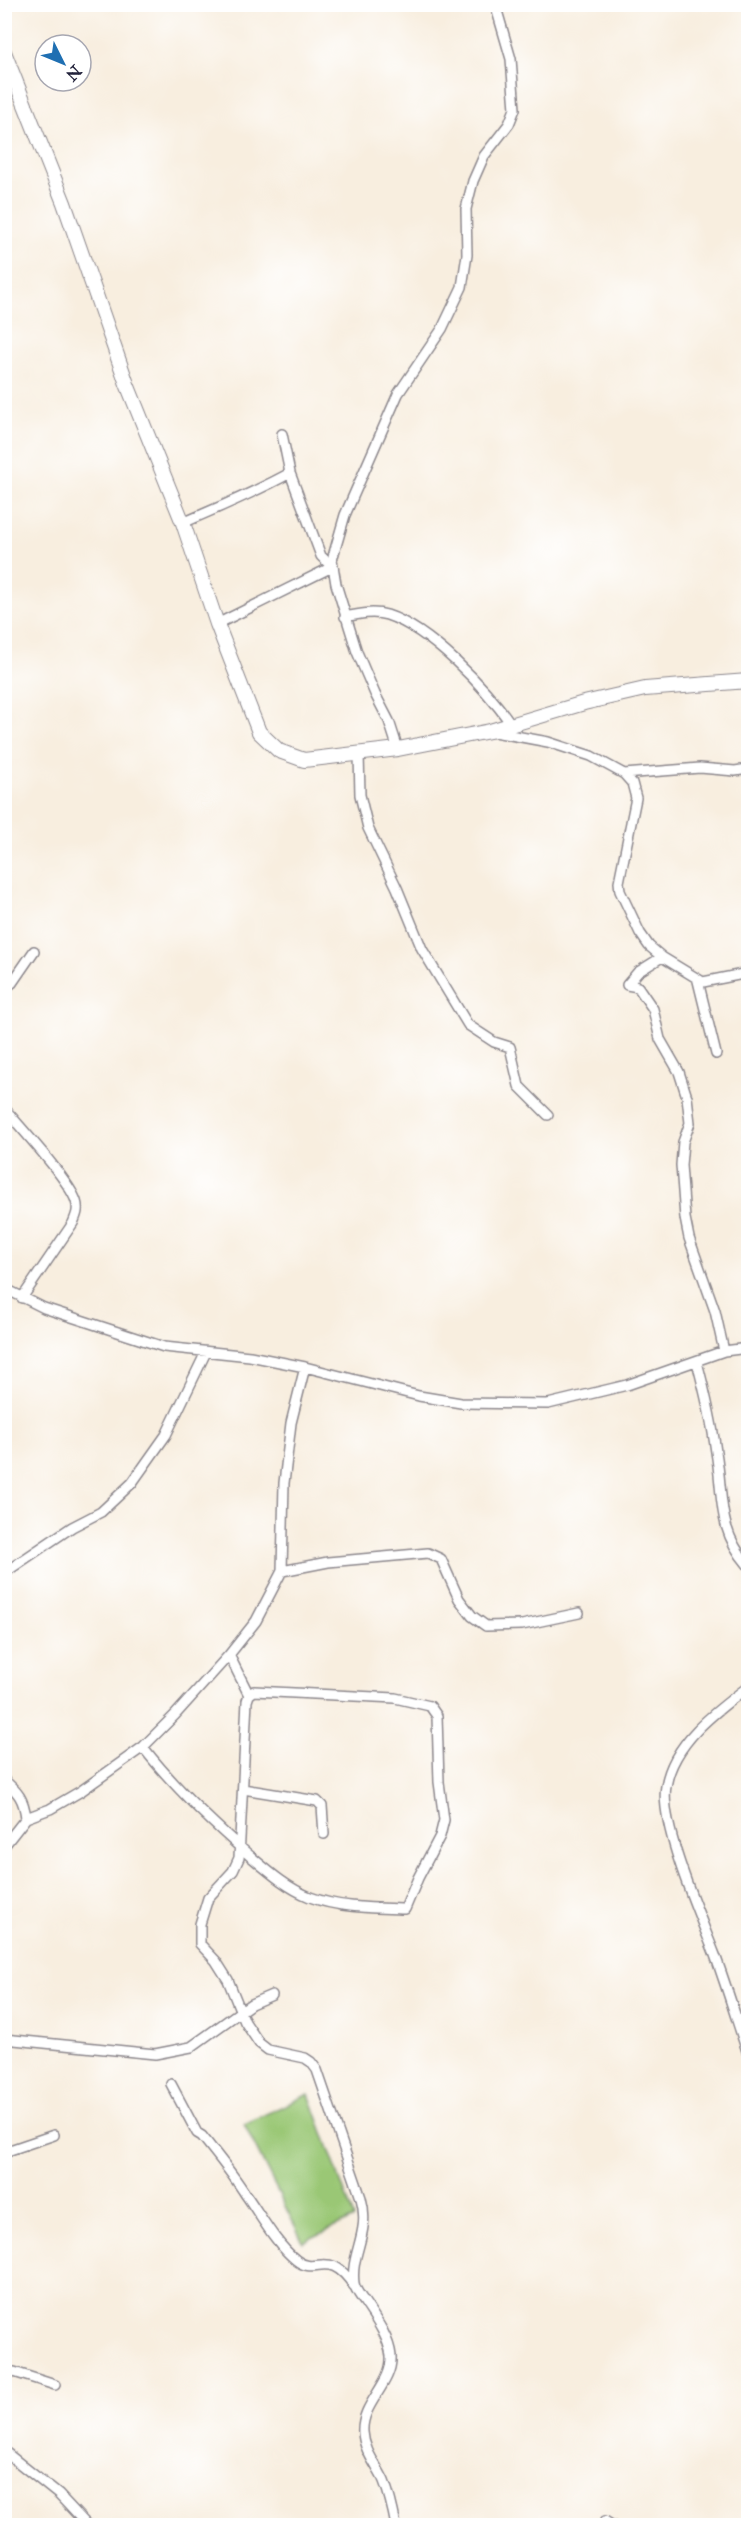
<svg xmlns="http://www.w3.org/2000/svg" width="753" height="2530" font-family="'IM FELL Double Pica',serif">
	<rect width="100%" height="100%" fill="#fff"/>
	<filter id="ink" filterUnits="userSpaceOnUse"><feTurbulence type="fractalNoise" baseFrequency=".0167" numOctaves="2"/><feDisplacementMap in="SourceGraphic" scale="12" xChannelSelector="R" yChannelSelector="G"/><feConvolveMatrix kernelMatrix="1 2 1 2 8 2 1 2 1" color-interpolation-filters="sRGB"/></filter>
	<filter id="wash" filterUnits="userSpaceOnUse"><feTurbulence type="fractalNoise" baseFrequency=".008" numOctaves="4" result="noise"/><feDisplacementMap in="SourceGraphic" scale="24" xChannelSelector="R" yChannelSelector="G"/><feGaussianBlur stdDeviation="1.35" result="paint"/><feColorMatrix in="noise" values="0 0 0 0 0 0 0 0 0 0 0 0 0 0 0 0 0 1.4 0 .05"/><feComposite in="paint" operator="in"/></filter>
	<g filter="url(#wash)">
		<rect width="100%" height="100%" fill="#f8eedf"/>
		<!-- green -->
		<path fill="#9ac775" stroke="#5e7458" stroke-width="1.5" d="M309 2094 354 2218 303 2242 244 2124Z"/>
	</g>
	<g filter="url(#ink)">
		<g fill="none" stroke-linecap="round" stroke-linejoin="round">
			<defs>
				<path id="street" d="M183 523C219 507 256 492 290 473
					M345 617C359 614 373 611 387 615 430 629 486 688 511 724
					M217 624 332 567 321 556 290 473 282 434
					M494 732 548 742 591 756 624 774 632 783 636 798 619 882 620 891 640 933 649 946 662 957 703 982 748 973
					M398 749 389 721 375 694 357 652 336 584 332 560 345 515 398 394 442 329 462 287 467 255 466 209 473 181 484 156 509 124 515 109 511 59 495 4
					M359 754 360 795 368 828 397 888 422 949 468 1025 494 1042 510 1047 519 1086 548 1115
					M624 774 700 768 735 771 748 769
					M662 957 638 972 627 985 638 987 653 1009 660 1039 679 1072 687 1097 690 1123 683 1142 681 1165 685 1218 689 1238 715 1311 724 1351
					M698 981 716 1054
					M4 989 12 983 34 951
					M4 1108C21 1128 69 1180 76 1201 79 1210 76 1216 73 1223L22 1298
					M4 1288 44 1308 164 1347 250 1356 305 1367 419 1396 461 1403 548 1404 627 1385 724 1351 748 1348
					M697 1362C705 1392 712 1422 716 1452 724 1497 716 1528 748 1565
					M305 1367 291 1423 284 1483 282 1571 256 1621 229 1655 249 1695 247 1701 239 1858 233 1871 208 1898 200 1924V1944L216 1961 228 1980 245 2022 259 2043 268 2050 305 2058 311 2062 317 2070 361 2198C371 2233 350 2253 354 2283 355 2290 361 2297 365 2303 375 2318 389 2337 391 2356 393 2384 361 2403 363 2432 364 2451 376 2464 384 2481 390 2496 393 2510 396 2526
					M282 1571 328 1562 428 1553 441 1559 459 1599 472 1616 486 1626 522 1625 579 1613
					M4 1573 72 1527 101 1512 132 1483 166 1435 206 1352
					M748 1687C716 1711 673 1743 666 1786 659 1824 700 1916 715 1955 727 1988 737 2021 748 2054
					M143 1747C174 1787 211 1822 249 1855 268 1871 287 1888 310 1897 339 1908 374 1908 405 1909L418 1878 440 1836 444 1820 439 1782 437 1716 430 1706 395 1698 254 1691 249 1695
					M4 1780C18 1792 24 1799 26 1818
					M243 1789 317 1801 322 1806 324 1834
					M4 1846 26 1818 50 1809 81 1791 143 1747 175 1715 229 1655
					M4 2039 155 2054 191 2047 251 2004 272 1995
					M171 2084 197 2133 202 2136C217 2155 233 2174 246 2195 261 2216 276 2244 296 2260 317 2277 328 2247 354 2286
					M4 2152 54 2135
					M4 2373 14 2372 55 2385
					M4 2451 59 2495 88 2526
					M605 2521 613 2526"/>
				<path id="secondary" d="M4 52 64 203 127 384 183 523 217 624 259 732 279 751 304 760 398 749 490 731 584 703 645 689 748 681"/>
			</defs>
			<!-- street casing -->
			<use href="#street" stroke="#8d888d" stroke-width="12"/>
			<!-- secondary casing -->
			<use href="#secondary" stroke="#8d888d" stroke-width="16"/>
			<!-- street -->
			<use href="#street" stroke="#fff" stroke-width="9"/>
			<!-- secondary -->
			<use href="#secondary" stroke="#fff" stroke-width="14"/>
		</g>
	</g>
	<!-- margin -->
	<rect width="753" height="2530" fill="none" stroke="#fff" stroke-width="24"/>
	<!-- north arrow -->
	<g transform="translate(63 63) rotate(133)"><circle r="28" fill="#ffffff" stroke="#a7a7b1" stroke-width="1.5"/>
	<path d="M0-4.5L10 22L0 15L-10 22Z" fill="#1f6fb2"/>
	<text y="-9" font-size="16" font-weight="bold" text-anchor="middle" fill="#22223b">N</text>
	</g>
</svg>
